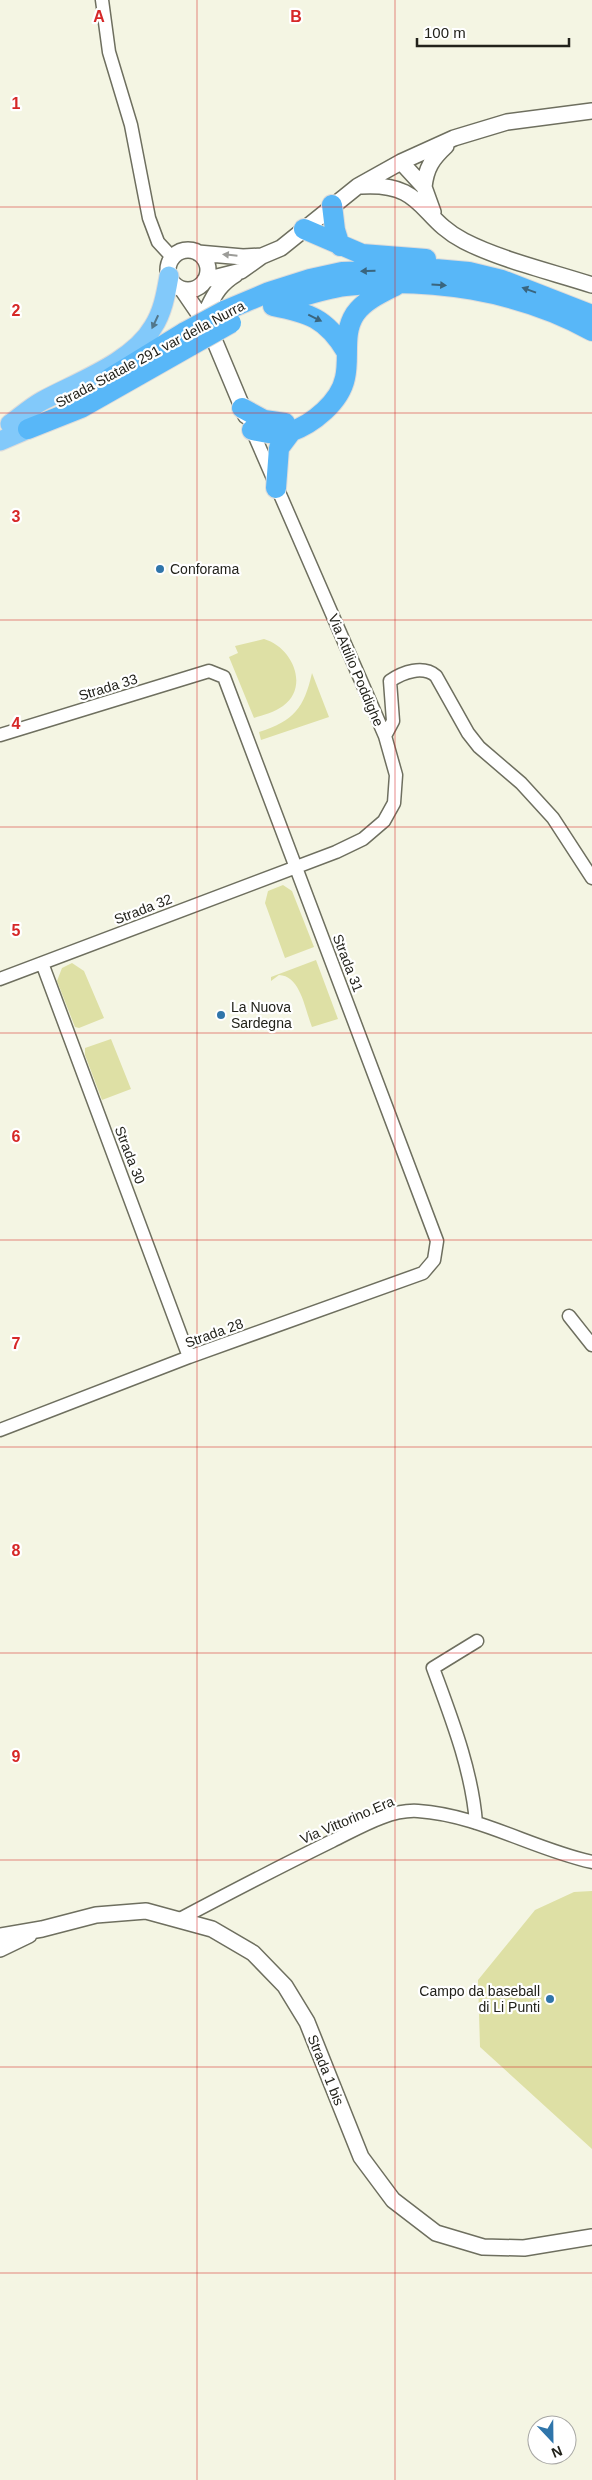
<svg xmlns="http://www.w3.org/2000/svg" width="592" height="2480" font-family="Arial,sans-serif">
	<rect width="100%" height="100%" fill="#f4f5e3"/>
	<!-- green -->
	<path fill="#dee0a5" d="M264 639C292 647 310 686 283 706 275 712 263 715 254 718L229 657 238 653 235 646Z
		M312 673 329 717 261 740 259 732C294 721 304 708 312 673Z
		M283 885 292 891 314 947 285 958 265 903 268 891Z
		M316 960 338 1019 312 1027C305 1010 301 976 279 975L271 981V977Z
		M72 963 84 971 104 1018 79 1028 75 1027 57 981 62 968Z
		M111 1039 131 1089 102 1100 85 1055V1048Z
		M592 1891V2149L480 2047 478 1980 535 1910 574 1892Z"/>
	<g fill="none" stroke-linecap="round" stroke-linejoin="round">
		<defs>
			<path id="minor" d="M102 0 109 52 131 125 149 218 158 242 172 257
				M0 735 209 671 224 677 437 1241 434 1260 423 1273 189 1357 0 1430
				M385 736 393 721 390 681C403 672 423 665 436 676L468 733 479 747 521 783 553 818 592 878
				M42 963 189 1357
				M0 979 336 852 363 839 384 821 394 803 396 775 385 736 252 430
				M569 1316 592 1345
				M476 1823C472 1770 451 1717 433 1668L477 1641
				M180 1919C231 1892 281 1866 332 1841 357 1829 389 1809 418 1811 479 1815 533 1849 592 1862"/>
			<path id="tertiary" d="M401 162 424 187 433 212
				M361 186C425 182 419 218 464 241 501 260 552 272 592 285
				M424 187C426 168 432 159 446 146
				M168 270a20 20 0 1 1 40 0a20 20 0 1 1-40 0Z
				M198 253 243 257 262 256
				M205 280 241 271 262 256 281 248 358 186 401 162 454 138 507 122 592 111
				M182 289 210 330 246 416
				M208 308C215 293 221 283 236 274
				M0 1936 42 1929 96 1915 146 1911 212 1929 253 1953 285 1986 307 2022 361 2157 393 2200 436 2233 483 2247 524 2248 592 2237
				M0 1949 29 1935"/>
			<path id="primary" d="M10 424C21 416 31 407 42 401 77 382 133 362 153 327 163 312 166 293 169 276
				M0 441 28 429"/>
			<path id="trunk" d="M332 205 335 230 340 246
				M304 229 362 254 426 259
				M279 303C301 297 323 289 345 286 426 276 521 291 592 331
				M273 306C309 313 326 318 346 351
				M224 311 269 292 310 279 342 272 435 269 469 272 502 280 592 315
				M110 378 185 332
				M242 408 264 420 285 423
				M28 429 81 408 192 345
				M252 430C264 432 278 436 290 432 313 424 340 402 345 378 350 357 342 334 355 314 364 301 381 293 395 286
				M276 488 279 448 291 432"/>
		</defs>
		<!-- minor casing -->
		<use href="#minor" stroke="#6e6f5f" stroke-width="15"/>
		<!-- tertiary casing -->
		<use href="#tertiary" stroke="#6e6f5f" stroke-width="18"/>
		<!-- primary casing -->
		<use href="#primary" stroke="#dcdcdb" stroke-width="21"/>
		<!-- trunk casing -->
		<use href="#trunk" stroke="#dcdcdb" stroke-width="22"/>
		<!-- minor -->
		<use href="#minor" stroke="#fff" stroke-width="12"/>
		<!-- tertiary -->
		<use href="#tertiary" stroke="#fff" stroke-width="15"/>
		<!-- primary -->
		<use href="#primary" stroke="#82c9fa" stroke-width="19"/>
		<!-- trunk -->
		<use href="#trunk" stroke="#58b7f8" stroke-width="20"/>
		<defs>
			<path id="trunk-bridge" d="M185 332 224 311
				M192 345 231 323"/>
		</defs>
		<!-- trunk-bridge casing -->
		<use href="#trunk-bridge" stroke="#dcdcdb" stroke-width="22" stroke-linecap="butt"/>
		<!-- trunk-bridge -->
		<use href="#trunk-bridge" stroke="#58b7f8" stroke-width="20"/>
	</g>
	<!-- one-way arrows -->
	<defs><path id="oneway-solid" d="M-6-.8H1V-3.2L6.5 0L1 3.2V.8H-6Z" transform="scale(1.25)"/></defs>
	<use fill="#9c9c98" href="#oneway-solid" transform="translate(230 255) rotate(-174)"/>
	<g fill="#3a657e">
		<use href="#oneway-solid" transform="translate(368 271) rotate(178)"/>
		<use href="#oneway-solid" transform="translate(439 285) rotate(4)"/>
		<use href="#oneway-solid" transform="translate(529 290) rotate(-160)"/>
		<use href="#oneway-solid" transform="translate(315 318) rotate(26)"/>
	</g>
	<use fill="#52768a" href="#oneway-solid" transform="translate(155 322) rotate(115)"/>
	<!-- grid -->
	<path fill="none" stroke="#d62828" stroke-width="1" stroke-opacity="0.55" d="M197 0V2480M395 0V2480M0 207H592M0 413H592M0 620H592M0 827H592M0 1033H592M0 1240H592M0 1447H592M0 1653H592M0 1860H592M0 2067H592M0 2273H592"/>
	<!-- markers -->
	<g fill="#2f75aa" stroke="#fff" stroke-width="2">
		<circle cx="160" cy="569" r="5"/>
		<circle cx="221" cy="1015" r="5"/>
		<circle cx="550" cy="1999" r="5"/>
	</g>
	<g text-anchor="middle" stroke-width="4.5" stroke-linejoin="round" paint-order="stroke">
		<!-- street labels -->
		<g font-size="14" fill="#22221b" stroke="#fff">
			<text transform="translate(150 354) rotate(-28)" y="5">Strada Statale 291 var della Nurra</text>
			<text transform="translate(356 670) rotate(67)" y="5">Via Attilio Poddighe</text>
			<text transform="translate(108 687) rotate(-17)" y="5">Strada 33</text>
			<text transform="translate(143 909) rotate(-21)" y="5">Strada 32</text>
			<text transform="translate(348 963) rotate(69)" y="5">Strada 31</text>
			<text transform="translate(130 1155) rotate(69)" y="5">Strada 30</text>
			<text transform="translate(214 1333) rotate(-20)" y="5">Strada 28</text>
			<text transform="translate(347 1820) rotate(-23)" y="5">Via Vittorino Era</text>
			<text transform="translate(326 2070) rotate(68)" y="5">Strada 1 bis</text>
		</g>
		<!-- poi labels -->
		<g font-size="14" fill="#22221b" stroke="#fff" text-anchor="start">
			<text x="170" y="574">Conforama</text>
			<text x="231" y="1012">La Nuova<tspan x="231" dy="16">Sardegna</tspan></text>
			<text x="540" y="1996" text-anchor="end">Campo da baseball<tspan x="540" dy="16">di Li Punti</tspan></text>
		</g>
	</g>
	<g font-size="16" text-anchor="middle" font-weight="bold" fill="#d62828" stroke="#fff" stroke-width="4.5" stroke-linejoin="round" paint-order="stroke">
		<text x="99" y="22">A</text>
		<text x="296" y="22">B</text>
		<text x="16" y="109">1</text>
		<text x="16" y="316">2</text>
		<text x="16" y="522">3</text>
		<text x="16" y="729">4</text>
		<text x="16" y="936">5</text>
		<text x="16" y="1142">6</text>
		<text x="16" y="1349">7</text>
		<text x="16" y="1556">8</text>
		<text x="16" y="1762">9</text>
	</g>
	<!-- north arrow -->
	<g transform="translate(552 2440) rotate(158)"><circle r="24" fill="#ffffff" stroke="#a7a7a4"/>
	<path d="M0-4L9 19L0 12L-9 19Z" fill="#2f75aa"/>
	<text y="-8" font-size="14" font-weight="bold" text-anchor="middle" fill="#22221b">N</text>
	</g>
	<!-- scale -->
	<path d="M417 38v8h152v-8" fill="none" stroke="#22221b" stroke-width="2.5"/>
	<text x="424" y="38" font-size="15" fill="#22221b" stroke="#ffffff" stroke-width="4" paint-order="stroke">100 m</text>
</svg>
